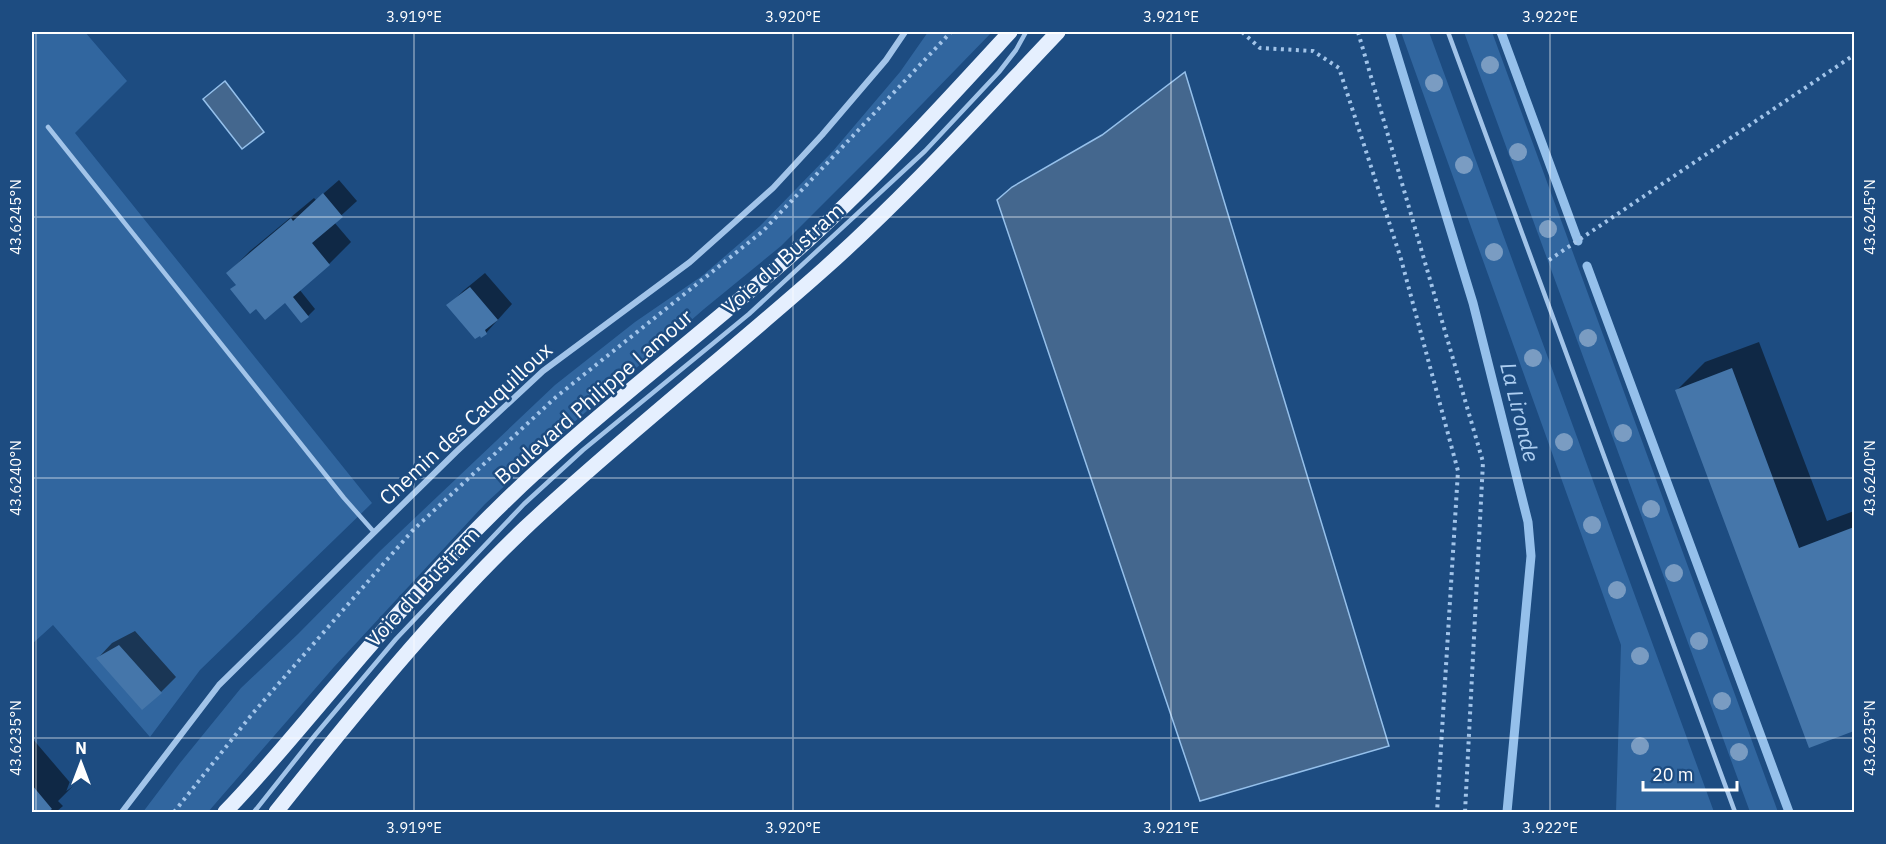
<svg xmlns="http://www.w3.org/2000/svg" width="1886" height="844" font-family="'IBM Plex Sans',sans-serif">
	<rect width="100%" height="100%" fill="#1d4c81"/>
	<!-- green -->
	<path fill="#31669f" d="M32 32H85L127 81 75 133 372 503 200 670 150 737 53 625 32 644Z
		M928 32H992L890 137 781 246 704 309 572 424 485 504 334 667 208 812H143L180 763 241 688 298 634 380 551 555 385 635 322 702 276 760 226 833 151 900 72Z
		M1401 32H1429L1714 812H1616L1621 645Z
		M1464 32H1492L1778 812H1750Z"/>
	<!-- water -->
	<path fill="#44678e" stroke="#95c0eb" stroke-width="1.5" d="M1185 72 1389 746 1200 801 997 200 1012 187 1102 135Z
		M225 81 264 132 242 149 203 99Z"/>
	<!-- shadow -->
	<path fill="#0007" d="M339 180 357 201 334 222 351 242 329 264 299 289 315 309 308 316 293 298 256 306 228 273 250 251 314 198 316 200Z
		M485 273 512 304 486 333 448 306 463 291Z
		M1759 342 1827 521 1854 511V730L1810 746 1677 390 1705 362Z
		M135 631 176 677 161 692 98 658 112 643Z
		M32 738 73 786 58 801 63 806 56 812H32Z"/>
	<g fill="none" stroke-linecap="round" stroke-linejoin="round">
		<!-- stream -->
		<path stroke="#95c0eb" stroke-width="9" d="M1390 32 1473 303 1528 522 1531 556 1507 812
			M1501 32 1578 241
			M1587 266 1789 812"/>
	</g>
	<!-- building -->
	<path fill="#4576aa" d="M323 193 343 217 312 243 330 265 293 297 309 317 301 323 285 303 265 320 256 309 250 314 230 289 236 285 226 273 291 218 293 221Z
		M470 287 498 320 485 330 487 334 481 338 480 336 475 339 446 305Z
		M1732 368 1799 548 1854 527V731L1809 748 1675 390Z
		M119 645 162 693 142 710 96 658Z
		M32 785 52 809 48 812H32Z"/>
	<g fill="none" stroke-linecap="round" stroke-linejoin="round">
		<!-- path -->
		<path stroke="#a2c4e9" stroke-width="4" stroke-dasharray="3 4.5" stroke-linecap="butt" d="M1242 32 1260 48 1313 51 1339 68 1401 259 1458 471 1437 812
			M1358 32 1483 462 1465 812
			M1549 260 1854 55
			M174 812 253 713 413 530 556 397 763 231 951 32"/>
		<!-- service -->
		<path stroke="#a2c4e9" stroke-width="4.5" d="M1448 32 1735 812
			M48 127 344 498 374 532
			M254 812 316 734 396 639 524 504 583 450 749 314 925 151 999 72 1016 50 1026 32"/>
		<!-- minor -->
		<path stroke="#a2c4e9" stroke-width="6" d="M122 812 219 685 456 452 543 371 690 262 773 188 822 135 886 60 905 32"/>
		<!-- primary -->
		<path stroke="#e5effe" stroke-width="15" d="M225 812C265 771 301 726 339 682 389 623 441 564 496 510 590 417 697 339 796 251 872 183 941 107 1010 32
			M276 812C354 714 434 615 525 528 621 438 725 357 824 269 907 195 982 112 1058 32"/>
	</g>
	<!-- trees -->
	<g fill="#7a9cc2">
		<circle cx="1490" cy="65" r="9"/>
		<circle cx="1434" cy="83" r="9"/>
		<circle cx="1518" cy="152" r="9"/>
		<circle cx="1464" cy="165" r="9"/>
		<circle cx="1548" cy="229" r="9"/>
		<circle cx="1494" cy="252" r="9"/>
		<circle cx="1588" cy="338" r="9"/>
		<circle cx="1533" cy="358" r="9"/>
		<circle cx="1623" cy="433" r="9"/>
		<circle cx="1564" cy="442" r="9"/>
		<circle cx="1651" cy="509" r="9"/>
		<circle cx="1592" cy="525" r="9"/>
		<circle cx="1674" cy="573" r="9"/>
		<circle cx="1617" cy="590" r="9"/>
		<circle cx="1699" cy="641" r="9"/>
		<circle cx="1640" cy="656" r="9"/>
		<circle cx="1722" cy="701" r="9"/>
		<circle cx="1640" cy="746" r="9"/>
		<circle cx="1739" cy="752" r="9"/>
	</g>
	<!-- ticks -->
	<path fill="none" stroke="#fff" stroke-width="1.5" stroke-opacity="0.45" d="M36 32V812M414 32V812M793 32V812M1171 32V812M1550 32V812M32 217H1854M32 478H1854M32 738H1854"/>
	<g text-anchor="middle" stroke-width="5" stroke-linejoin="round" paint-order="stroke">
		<!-- street labels -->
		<g font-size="21" fill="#fff" stroke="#1d4c81">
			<text transform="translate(783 259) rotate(-42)" y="7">Voie du Bustram</text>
			<text transform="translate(594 397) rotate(-41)" y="7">Boulevard Philippe Lamour</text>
			<text transform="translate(466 424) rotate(-43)" y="7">Chemin des Cauquilloux</text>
			<text transform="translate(423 587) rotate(-47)" y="7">Voie du Bustram</text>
		</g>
		<!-- water labels -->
		<g font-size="22" font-style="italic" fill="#adcef1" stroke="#1d4c81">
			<text transform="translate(1520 412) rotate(76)" y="8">La Lironde</text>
		</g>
	</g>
	<!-- border -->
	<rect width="1886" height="844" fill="none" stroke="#1d4c81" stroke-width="66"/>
	<!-- north arrow -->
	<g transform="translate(81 763)" stroke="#1d4c81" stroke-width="4.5" paint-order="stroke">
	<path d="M0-4.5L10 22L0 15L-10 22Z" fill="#ffffff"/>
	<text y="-9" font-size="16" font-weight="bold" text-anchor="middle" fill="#ffffff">N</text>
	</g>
	<!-- scale -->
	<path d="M1643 781v9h94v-9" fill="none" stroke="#ffffff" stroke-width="3"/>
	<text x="1652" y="781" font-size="18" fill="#ffffff" stroke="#1d4c81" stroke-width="4.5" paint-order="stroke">20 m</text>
	<rect x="33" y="33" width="1820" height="778" fill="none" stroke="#fff" stroke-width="2"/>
	<g font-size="15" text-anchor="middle" fill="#fff">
		<text x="414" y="22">3.919°E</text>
		<text x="793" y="22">3.920°E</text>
		<text x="1171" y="22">3.921°E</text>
		<text x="1550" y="22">3.922°E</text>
		<text transform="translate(16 217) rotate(-90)" y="5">43.6245°N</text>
		<text transform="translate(1870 217) rotate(-90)" y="5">43.6245°N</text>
		<text transform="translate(16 478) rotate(-90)" y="5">43.6240°N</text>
		<text transform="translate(1870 478) rotate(-90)" y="5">43.6240°N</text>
		<text transform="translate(16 738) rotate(-90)" y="5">43.6235°N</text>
		<text transform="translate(1870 738) rotate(-90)" y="5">43.6235°N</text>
		<text x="414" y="833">3.919°E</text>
		<text x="793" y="833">3.920°E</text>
		<text x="1171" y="833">3.921°E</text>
		<text x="1550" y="833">3.922°E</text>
	</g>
</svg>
